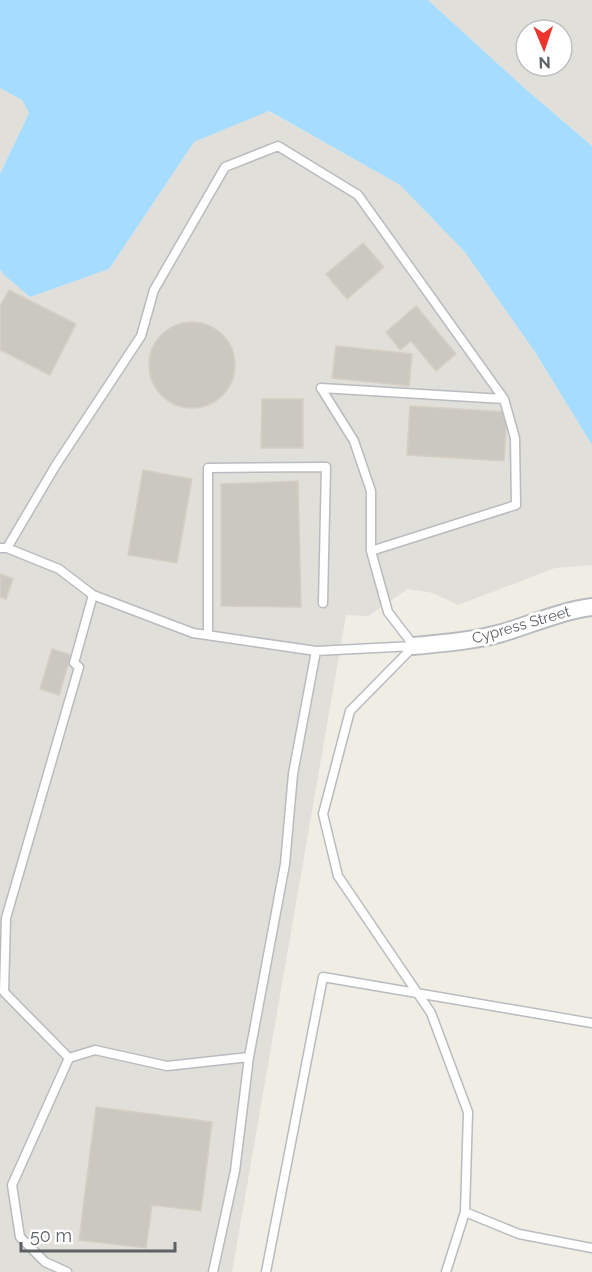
<svg xmlns="http://www.w3.org/2000/svg" width="592" height="1272" font-family="Raleway,sans-serif">
	<rect width="100%" height="100%" fill="#f0ede5"/>
	<!-- industrial -->
	<path fill="#e1dfd9" fill-rule="evenodd" d="M428 0H592V146L521 85ZM526 30H562V66H526Z
		M0 88 22 100 29 113 0 174Z
		M268 111 400 185 464 251 535 352 592 445V565L555 568 458 605 433 593 408 589 368 616 346 615 232 1272H0V269L4 275 30 297 109 269 194 142Z"/>
	<!-- water -->
	<path fill="#a6dcff" d="M0 0H428L521 85 592 146V445L535 352 464 251 400 185 269 111 194 142 109 269 30 297 4 275 0 269V174L29 113 22 100 0 88Z"/>
	<!-- building -->
	<path fill="#cbc8c2" stroke="#d5cfc3" stroke-width="1.5" d="M363 243 384 267 347 299 326 274Z
		M9 290 76 324 50 375 0 350V306Z
		M416 306 456 354 436 371 411 341 400 350 386 332Z
		M149 365a43 43 0 1 1 86 0a43 43 0 1 1-86 0Z
		M336 346 412 354 409 386 332 378Z
		M262 399H303V448H261Z
		M410 406 507 412 504 461 407 455Z
		M143 470 192 479 177 563 128 555Z
		M298 481 301 607 221 606V484Z
		M0 574 13 579 6 599 0 597Z
		M52 649 71 655 59 695 40 689Z
		M96 1107 212 1122 201 1211 152 1205 146 1248 79 1240Z"/>
	<g fill="none" stroke-linecap="round" stroke-linejoin="round">
		<defs>
			<path id="lane" d="M321 388 504 399 515 438 516 505 371 551
				M321 388 354 441 371 491V551L388 612 414 646
				M0 548H7L59 569 93 595 193 633 316 651 414 646
				M7 548 56 465 141 336 154 290 225 167 278 146 358 195 504 399
				M208 635V468L326 467 323 603
				M414 646 350 711 323 814 338 876 431 1013 468 1112 465 1212 446 1272
				M69 1058 95 1050 167 1066 249 1057
				M465 1212 519 1234 592 1248
				M67 1272 45 1262 20 1237 12 1185 69 1058 4 992 6 918 79 667 74 663 93 595
				M213 1272 235 1171 249 1057 285 864 293 774 316 651
				M266 1272 323 977 592 1023"/>
			<path id="street" d="M414 646C443 643 473 641 502 633 532 624 561 611 592 607"/>
		</defs>
		<!-- lane casing -->
		<use href="#lane" stroke="#b8bbbf" stroke-width="11"/>
		<!-- street casing -->
		<use href="#street" stroke="#b8bbbf" stroke-width="20"/>
		<!-- lane -->
		<use href="#lane" stroke="#fff" stroke-width="8"/>
		<!-- street -->
		<use href="#street" stroke="#fff" stroke-width="16"/>
	</g>
	<g text-anchor="middle" stroke-width="6" stroke-linejoin="round" paint-order="stroke">
		<!-- street labels -->
		<g font-size="15" fill="#5d6166" stroke="#fff">
			<text transform="translate(521 625) rotate(-16)" y="5">Cypress Street</text>
		</g>
	</g>
	<!-- north arrow -->
	<g transform="translate(544 48) rotate(178)"><circle r="28" fill="#ffffff" stroke="#bec0c2" stroke-width="1.5"/>
	<path d="M0-4.5L10 22L0 15L-10 22Z" fill="#ee352d"/>
	<text y="-9" font-size="16" font-weight="bold" text-anchor="middle" fill="#5d6166">N</text>
	</g>
	<!-- scale -->
	<path d="M21 1242v9h154v-9" fill="none" stroke="#5d6166" stroke-width="3"/>
	<text x="30" y="1242" font-size="18" fill="#5d6166" stroke="#ffffff" stroke-width="4.5" paint-order="stroke">50 m</text>
</svg>
